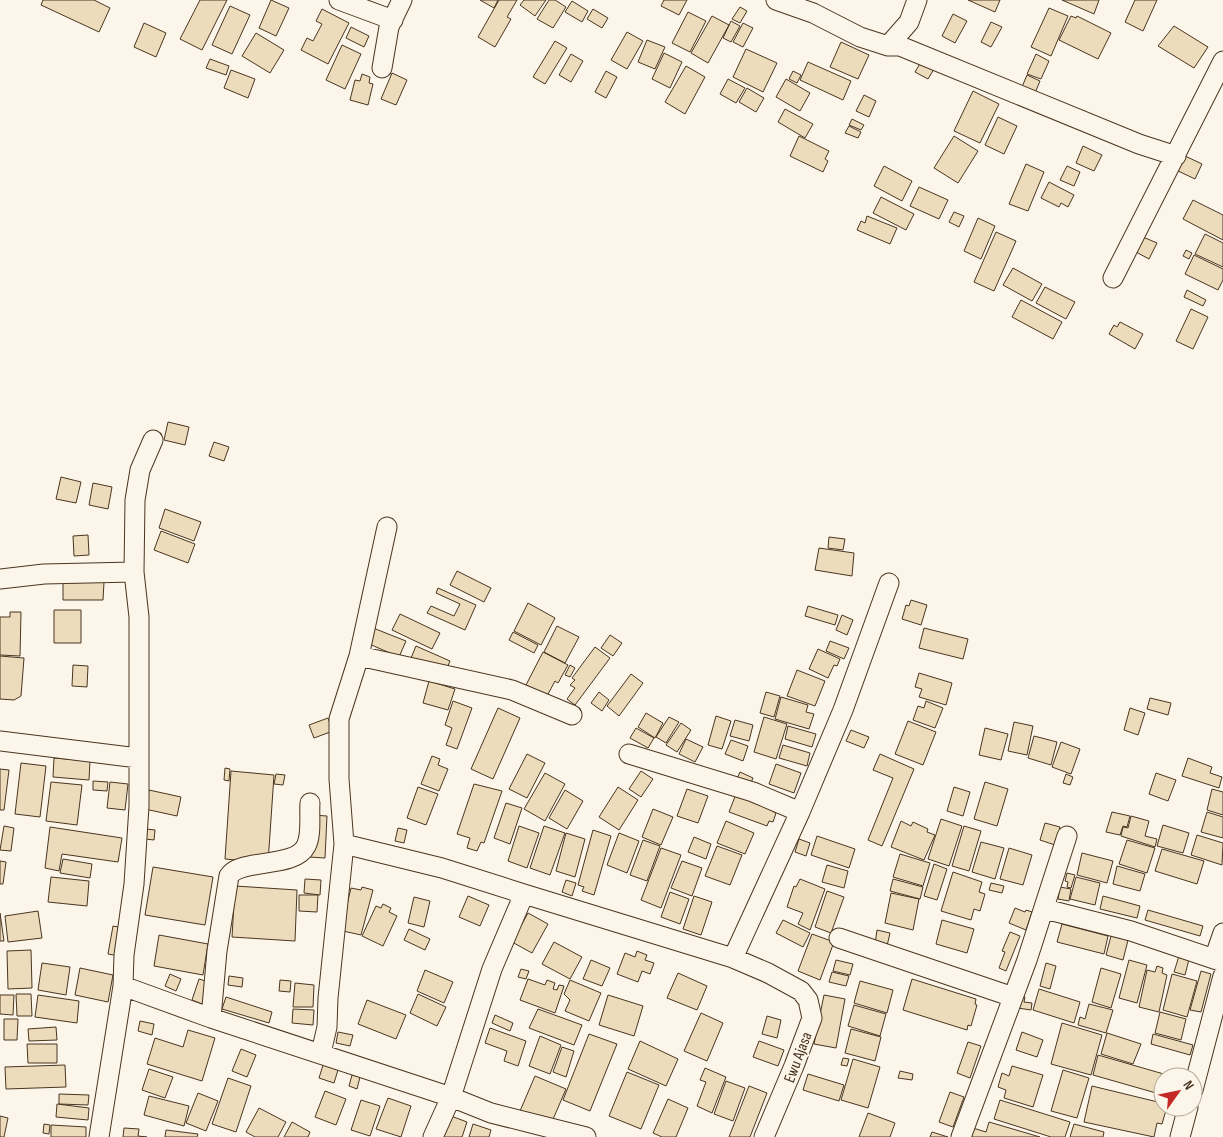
<svg xmlns="http://www.w3.org/2000/svg" width="1223" height="1137" font-family="'Sofia Sans Condensed',sans-serif">
	<rect width="100%" height="100%" fill="#fbf6e9"/>
	<!-- building -->
	<path fill="#ecdcbc" stroke="#4a3520" d="M43 0H94L110 8 99 32 41 5Z
		M200 0H227L202 50 180 39Z
		M271 0 289 8 276 36 259 28Z
		M480 0H498L494 8Z
		M499 0H517L507 17 511 19 495 47 478 37Z
		M524 0H546L535 16 520 5Z
		M549 0H555L566 7 553 28 537 19Z
		M664 0H687L679 15 661 6Z
		M968 0H1000L995 12Z
		M1062 0H1099L1094 14Z
		M1135 0H1157L1143 31 1125 22Z
		M572 1 588 11 582 22 565 12Z
		M230 6 250 15 232 54 212 45Z
		M740 7 747 11 740 23 732 19Z
		M1049 8 1068 16 1051 56 1031 47Z
		M322 9 349 23 328 64 301 50 307 38 313 41 322 24 316 21Z
		M593 9 608 18 602 28 587 19Z
		M688 12 706 21 690 52 672 43Z
		M953 14 967 21 955 43 942 36Z
		M712 16 729 25 708 63 691 53Z
		M1071 16 1076 18 1077 16 1111 33 1098 59 1059 40Z
		M731 21 740 26 731 42 723 38Z
		M991 22 1002 27 991 47 981 42Z
		M144 23 166 33 156 57 134 47Z
		M743 23 753 28 743 47 733 42Z
		M1174 26 1208 47 1194 68 1158 46Z
		M351 27 369 36 364 47 346 38Z
		M627 32 643 41 627 69 611 60Z
		M256 33 284 50 270 73 242 56Z
		M647 40 665 47 655 69 638 62Z
		M555 41 567 48 545 84 533 77Z
		M841 42 869 55 858 79 830 67Z
		M342 45 361 54 345 89 326 80Z
		M746 49 777 63 763 92 733 77Z
		M664 53 682 62 670 88 652 79Z
		M571 54 583 61 571 82 559 75Z
		M1036 54 1049 61 1041 79 1027 74Z
		M210 59 229 66 226 75 206 68Z
		M808 62 851 81 843 100 800 80Z
		M921 62 934 69 928 79 915 72Z
		M686 66 705 77 685 114 665 102Z
		M231 70 255 79 248 98 224 88Z
		M606 71 617 77 606 98 595 92Z
		M793 71 801 75 797 83 789 79Z
		M392 73 407 80 396 105 381 99Z
		M362 74 370 77 369 83 373 84 368 105 350 100 355 80 360 81Z
		M1027 75 1040 81 1035 93 1022 87Z
		M728 79 745 88 736 103 720 94Z
		M786 79 810 93 800 111 776 97Z
		M747 88 764 98 756 112 739 102Z
		M973 91 999 104 980 143 954 131Z
		M864 95 876 101 869 117 856 111Z
		M785 109 813 124 805 138 778 122Z
		M998 117 1017 126 1004 154 985 145Z
		M852 119 864 125 861 130 849 125Z
		M849 126 861 132 858 138 845 133Z
		M799 136 829 151 825 159 828 161 823 172 790 156Z
		M954 136 978 151 958 183 934 168Z
		M1083 146 1102 155 1094 171 1076 163Z
		M1183 155 1202 164 1195 179 1176 170Z
		M1026 164 1044 172 1028 211 1009 204Z
		M884 166 912 181 902 201 874 186Z
		M1067 166 1080 172 1074 186 1060 180Z
		M1049 182 1074 195 1068 207 1061 203 1059 207 1041 198Z
		M919 187 948 200 939 219 910 206Z
		M881 197 914 214 906 230 873 213Z
		M1193 200 1223 215V240L1183 219Z
		M954 212 964 216 959 227 949 222Z
		M867 216 897 228 890 244 857 230 861 221 865 223Z
		M978 218 995 226 981 259 964 251Z
		M996 232 1016 241 994 291 974 282Z
		M1205 234 1223 243V267L1195 254Z
		M1143 237 1157 243 1149 259 1136 252Z
		M1186 250 1192 253 1189 259 1183 256Z
		M1194 255 1223 269V280L1218 290 1185 274Z
		M1013 268 1042 284 1032 301 1003 285Z
		M1045 287 1075 302 1066 319 1036 303Z
		M1187 290 1206 300 1203 306 1184 297Z
		M1021 300 1062 322 1053 339 1012 317Z
		M1191 309 1208 317 1193 349 1176 341Z
		M1120 322 1143 334 1135 349 1109 334 1114 325 1117 327Z
		M168 422 189 427 185 445 164 440Z
		M214 442 229 447 224 461 209 456Z
		M61 477 81 482 76 503 56 499Z
		M93 483 112 487 108 509 89 505Z
		M165 509 201 522 194 541 159 528Z
		M161 531 195 544 188 563 154 550Z
		M88 535 89 555 74 556 73 536Z
		M829 537 845 539 843 550 828 548Z
		M819 548 854 553 852 576 815 570Z
		M457 571 491 588 484 602 450 585Z
		M63 581 104 582 103 600H63Z
		M438 588 476 605 465 630 427 613 431 606 454 616 460 604 436 593Z
		M911 600 927 605 921 625 902 619 906 605 909 606Z
		M528 603 555 618 541 645 514 631Z
		M808 606 838 615 835 625 805 616Z
		M54 610H81V643H54Z
		M10 612H21L20 656 0 655V617H10Z
		M400 614 440 633 432 649 392 630Z
		M842 615 853 620 847 635 836 630Z
		M557 626 579 637 565 663 544 652Z
		M373 628 406 641 399 657 367 643Z
		M924 628 968 639 963 659 919 648Z
		M513 632 538 645 534 653 509 640Z
		M610 635 622 643 613 656 601 648Z
		M830 641 849 648 844 659 826 651Z
		M416 646 450 661 447 668 426 664 411 658Z
		M595 647 610 658 575 705 567 699 575 688 570 685 575 680 572 678Z
		M818 649 840 659 837 666 834 665 828 678 809 669Z
		M543 652 568 665 558 683 555 681 547 696 526 685Z
		M0 656 24 658 21 696 14 700 0 699Z
		M73 665 88 666 87 687 72 686Z
		M570 665 575 668 570 677 565 675Z
		M797 670 825 681 815 706 787 696Z
		M919 673 952 683 946 705 919 697 922 689 915 687Z
		M631 674 643 683 619 716 607 706Z
		M429 681 455 689 448 710 423 703Z
		M599 692 609 700 602 711 591 703Z
		M766 692 780 696 774 717 760 713Z
		M781 697 808 705 806 712 814 714 809 729 775 719Z
		M1150 698 1171 703 1168 715 1147 709Z
		M453 701 472 708 457 749 446 745 452 728 445 725Z
		M926 701 943 708 935 728 913 720 918 706 924 708Z
		M498 708 520 718 493 779 471 769Z
		M1130 708 1145 713 1138 735 1124 730Z
		M646 713 663 723 655 738 638 727Z
		M716 716 731 721 722 749 708 745Z
		M669 717 679 722 666 743 656 737Z
		M764 717 787 724 776 759 754 752Z
		M328 718 333 731 314 738 309 725Z
		M735 720 753 725 749 741 730 736Z
		M908 721 936 732 923 765 895 754Z
		M1014 722 1033 726 1027 755 1008 751Z
		M681 723 691 730 677 752 666 745Z
		M788 726 816 734 812 747 785 739Z
		M636 728 654 738 648 748 630 738Z
		M985 728 1008 734 1001 760 979 755Z
		M851 730 869 737 864 748 846 741Z
		M1034 736 1057 742 1051 765 1028 758Z
		M686 739 703 747 695 762 679 754Z
		M731 740 748 746 743 761 725 754Z
		M1061 742 1080 749 1071 774 1052 767Z
		M783 745 810 753 807 766 779 758Z
		M527 754 545 763 527 798 509 789Z
		M880 754 914 769 882 846 868 840 893 778 873 770Z
		M432 756 440 759 438 765 448 769 439 791 421 784Z
		M54 758 90 761 89 780 53 777Z
		M1188 758 1212 767 1210 773 1222 777 1219 788 1182 776Z
		M21 763 46 766 40 817 15 814Z
		M776 764 801 773 794 793 769 784Z
		M225 768 230 769 229 781 224 780Z
		M0 769 9 770 4 810H0Z
		M231 771 274 775 268 863 225 859Z
		M641 771 653 779 641 797 629 789Z
		M740 772 753 778 749 787 736 781Z
		M545 773 565 784 545 821 524 809Z
		M1156 773 1176 780 1168 801 1149 794Z
		M276 774 285 775 283 785 274 784Z
		M1066 774 1073 777 1070 785 1063 783Z
		M93 781 108 782 107 791 93 790Z
		M51 782 82 785 77 825 46 821Z
		M110 782 128 784 125 810 107 808Z
		M985 782 1008 789 997 826 974 819Z
		M474 784 502 791 484 843 481 842 477 851 467 848 470 838 457 834Z
		M418 787 438 794 426 825 407 818Z
		M618 787 638 800 619 830 599 817Z
		M954 787 970 792 963 816 947 811Z
		M687 789 708 796 698 823 677 816Z
		M1212 789 1223 792V815L1207 810Z
		M149 790 181 797 177 816 145 809Z
		M565 790 583 801 567 829 549 818Z
		M736 794 774 807 772 811 776 813 773 822 769 821 767 826 729 812Z
		M506 803 522 808 510 844 494 838Z
		M653 809 673 817 661 845 642 837Z
		M1112 812 1130 816 1127 827 1123 826 1120 835 1106 832Z
		M1207 812 1223 817V838L1201 832Z
		M312 815 327 816 325 858 309 857Z
		M1131 816 1149 821 1145 836 1157 839 1155 847 1121 836 1123 827 1128 828Z
		M941 819 962 826 949 866 928 859Z
		M726 821 754 833 745 854 717 843Z
		M901 821 911 826 913 822 928 829 927 832 935 835 924 860 891 847Z
		M1045 823 1060 827 1055 845 1040 840Z
		M1163 825 1189 833 1183 853 1157 846Z
		M4 826 14 828 11 851 0 850Z
		M519 826 539 833 527 868 508 861Z
		M544 826 565 833 550 875 530 868Z
		M964 826 981 831 969 871 952 866Z
		M50 827 122 838 118 862 62 854 59 871 45 868Z
		M398 828 407 830 404 843 395 841Z
		M146 829 155 830 154 840 145 839Z
		M593 830 611 836 594 895 582 891 584 887 578 885Z
		M566 833 585 839 575 877 556 871Z
		M619 833 639 841 627 873 607 865Z
		M1197 835 1223 843 1222 865 1191 855Z
		M817 836 855 849 849 868 811 855Z
		M694 837 711 844 706 859 688 852Z
		M799 839 810 843 806 856 795 852Z
		M643 840 660 846 647 881 630 875Z
		M1127 840 1155 848 1147 873 1119 864Z
		M981 842 1004 848 995 879 972 872Z
		M717 846 742 855 730 885 705 876Z
		M661 848 681 855 661 908 641 900Z
		M1009 848 1032 855 1023 885 1000 879Z
		M1162 849 1204 861 1197 884 1155 871Z
		M1082 853 1113 861 1107 883 1077 875Z
		M900 854 930 863 923 886 893 877Z
		M63 859 92 864 90 878 60 873Z
		M0 861 6 862 3 884H0Z
		M682 861 702 868 692 896 671 888Z
		M934 864 947 869 937 900 924 896Z
		M827 865 848 871 844 888 822 882Z
		M1117 866 1145 874 1140 891 1113 884Z
		M153 867 213 877 205 925 145 915Z
		M953 872 982 882 979 892 985 894 980 911 974 909 971 920 941 911Z
		M1067 873 1075 875 1071 888 1067 887 1068 882 1065 881Z
		M51 877 89 881 87 906 48 902Z
		M1076 877 1100 883 1095 905 1070 899Z
		M305 879 321 880 320 895 304 893Z
		M800 879 825 889 810 930 798 924 803 913 787 907 794 886 796 887Z
		M893 879 923 887 920 899 890 891Z
		M566 880 576 883 572 896 562 892Z
		M991 883 1004 886 1002 893 989 890Z
		M235 886 297 890 295 941 232 937Z
		M362 887 373 890 361 935 343 931 346 917H344L351 888 361 890Z
		M1060 887 1071 889 1069 901 1058 899Z
		M827 891 844 897 831 933 815 927Z
		M670 892 689 899 680 924 661 917Z
		M891 893 919 899 913 930 885 923Z
		M299 895H318L317 912 299 911Z
		M468 896 489 905 480 926 459 917Z
		M694 896 712 902 701 935 683 929Z
		M1103 896 1140 906 1137 918 1100 909Z
		M414 897 430 901 424 927 408 923Z
		M383 904 391 908 389 912 397 916 383 946 362 936 376 906 381 908Z
		M1015 908 1025 912 1026 910 1032 912 1026 930 1009 923Z
		M1148 910 1203 926 1200 936 1145 920Z
		M38 911 42 938 8 942 5 916Z
		M0 913 4 941H0Z
		M528 913 548 924 532 953 512 942Z
		M783 920 810 933 803 947 776 933Z
		M942 920 974 929 967 953 936 944Z
		M1062 924 1108 936 1104 954 1057 942Z
		M113 926 124 928 119 956 108 954Z
		M409 929 430 939 425 950 404 940Z
		M877 930 890 933 887 946 875 944Z
		M1010 932 1020 936 1006 971 999 968 1005 952 1002 951Z
		M812 934 834 942 820 980 798 971Z
		M159 935 208 944 203 975 154 966Z
		M1111 936 1128 940 1123 960 1106 955Z
		M554 942 582 957 570 979 542 964Z
		M31 950 32 988 8 989 7 951Z
		M637 951 647 955 645 960 654 963 650 974 642 971 638 982 617 974 625 953 635 957Z
		M1179 956 1189 959 1185 975 1174 972Z
		M591 960 610 968 602 986 583 979Z
		M836 960 853 964 850 975 833 971Z
		M1129 960 1147 965 1137 1003 1119 998Z
		M42 963 70 967 66 995 38 990Z
		M1046 963 1056 966 1050 989 1040 986Z
		M1157 966 1163 968 1162 973 1167 975 1159 1012 1139 1007 1147 970 1155 972Z
		M80 968 113 975 108 1002 75 995Z
		M1101 968 1121 974 1111 1008 1092 1002Z
		M521 969 529 971 526 979 518 977Z
		M425 970 453 982 444 1003 417 991Z
		M1201 971 1211 974 1201 1012 1190 1010Z
		M832 972 849 976 846 986 829 982Z
		M678 973 707 986 697 1010 667 998Z
		M170 974 181 979 176 991 165 986Z
		M1172 974 1197 981 1187 1017 1163 1010Z
		M229 976 243 978 242 987 228 985Z
		M199 979 212 983 205 1005 192 1000Z
		M528 979 545 985 547 980 555 983 553 989 557 990 559 985 564 986 555 1013 520 1000Z
		M912 979 976 999 975 1004 977 1005 971 1026 968 1025 967 1030 903 1010Z
		M280 980 291 981 290 992 279 991Z
		M570 980 601 993 589 1021 565 1011 570 1000 564 994Z
		M860 981 893 990 887 1013 854 1003Z
		M295 983 314 985 313 1007H293Z
		M1039 989 1080 1002 1074 1023 1033 1010Z
		M16 994H31L32 1016H17Z
		M418 994 446 1007 437 1026 410 1013Z
		M0 995H14L13 1015 0 1014Z
		M38 995 79 1001 77 1023 35 1017Z
		M608 995 643 1006 634 1036 599 1025Z
		M824 995 845 999 836 1048 814 1044Z
		M1021 996 1025 997 1024 1002 1032 1003 1031 1010 1018 1008Z
		M226 997 272 1012 269 1023 222 1009Z
		M367 1000 406 1015 396 1039 358 1024Z
		M1089 1004 1113 1010 1106 1033 1078 1025 1080 1017 1085 1019Z
		M854 1005 886 1014 880 1036 848 1026Z
		M293 1009 314 1010 313 1025 292 1023Z
		M538 1009 582 1025 574 1045 529 1028Z
		M1160 1012 1186 1019 1181 1040 1155 1033Z
		M701 1013 723 1023 707 1061 684 1051Z
		M495 1015 513 1023 510 1031 492 1023Z
		M767 1016 781 1020 777 1038 762 1034Z
		M4 1019H18L17 1040H4Z
		M140 1021 154 1024 152 1035 138 1031Z
		M1062 1023 1102 1035 1091 1075 1051 1064Z
		M56 1027 57 1040 29 1041 28 1029Z
		M490 1028 526 1041 518 1066 504 1061 507 1051 485 1043Z
		M851 1029 881 1037 875 1061 845 1053Z
		M188 1030 215 1038 202 1081 147 1064 155 1038 183 1047Z
		M338 1032 353 1035 350 1046 336 1043Z
		M1022 1032 1043 1040 1037 1057 1016 1050Z
		M1107 1033 1141 1044 1133 1064 1101 1054Z
		M589 1034 617 1044 590 1111 563 1100Z
		M1153 1034 1193 1045 1190 1055 1151 1044Z
		M540 1036 561 1045 550 1074 529 1066Z
		M640 1041 678 1059 666 1086 628 1069Z
		M759 1041 784 1050 778 1066 753 1057Z
		M968 1042 981 1046 970 1078 957 1073Z
		M27 1044H57V1063H28Z
		M562 1047 574 1051 566 1077 553 1072Z
		M241 1049 256 1055 247 1077 232 1071Z
		M1098 1055 1174 1077H1163V1095L1093 1075Z
		M843 1058 849 1059 847 1066 841 1065Z
		M853 1059 880 1067 868 1108 841 1100Z
		M65 1065 66 1087 6 1089 5 1067Z
		M323 1065 338 1070 334 1083 319 1078Z
		M1012 1066 1043 1075 1033 1107 1004 1098 1006 1090 998 1087 1002 1073 1009 1076Z
		M705 1068 726 1077 712 1113 697 1106 706 1082 700 1080Z
		M149 1069 173 1077 165 1098 142 1090Z
		M1063 1070 1089 1078 1077 1118 1051 1111Z
		M900 1071 913 1074 912 1080 898 1078Z
		M627 1072 659 1085 641 1129 609 1116Z
		M808 1074 844 1085 839 1101 803 1090Z
		M352 1075 360 1077 357 1089 349 1086Z
		M535 1076 566 1089 551 1124 520 1111Z
		M228 1078 251 1086 236 1132 212 1124Z
		M726 1081 745 1088 733 1121 714 1114Z
		M749 1086 767 1093 750 1137H729Z
		M1092 1086 1162 1103 1161 1109 1166 1110 1162 1124 1157 1123 1154 1137 1084 1122Z
		M325 1091 346 1099 336 1125 315 1117Z
		M950 1092 964 1097 953 1127 939 1122Z
		M198 1093 218 1101 206 1131 186 1123Z
		M59 1094 89 1095 88 1105 59 1104Z
		M149 1096 189 1106 184 1126 144 1115Z
		M388 1098 411 1106 401 1137 376 1129Z
		M668 1099 688 1108 676 1137H662L653 1133Z
		M361 1100 380 1106 370 1136 351 1130Z
		M1000 1100 1070 1122 1065 1137H1051L994 1119Z
		M57 1104 89 1108 88 1120 56 1117Z
		M259 1108 286 1122 278 1137H255L246 1132Z
		M868 1113 895 1123 890 1137H859Z
		M0 1116 8 1118 4 1137H0Z
		M451 1116 467 1122 462 1137H443Z
		M292 1122 310 1132 308 1137H284Z
		M989 1122 1040 1137H971L973 1128 986 1132Z
		M44 1124 50 1125 49 1134 43 1133Z
		M473 1124 491 1130 489 1137H469Z
		M1074 1124 1104 1132 1103 1137H1070Z
		M51 1125 86 1127V1137H51Z
		M124 1128 139 1129 138 1136 147 1137H123Z
		M166 1130 198 1134 197 1137H165Z
		M932 1132 948 1137H930Z"/>
	<g fill="none" stroke-linecap="round" stroke-linejoin="round">
		<defs>
			<path id="minor" d="M339 0 393 20
				M776 0 813 13 860 37 888 46 909 22 917 0
				M888 46H900L1139 144 1176 156
				M382 68 389 27 402 0
				M1113 278 1223 61
				M153 440 140 470 135 500 134 572 139 617V806L134 884 124 955 123 986 211 1018 451 1097 491 1113 586 1137
				M0 579 44 574 134 572
				M359 656 512 690 572 715
				M0 741 138 758
				M629 754 753 792 800 812
				M344 844 339 779V719L359 656 387 527
				M1045 909 1131 931 1223 962
				M839 938 1013 997
				M733 958 800 812 843 710 889 583
				M1214 959 1223 933
				M211 1018 217 951 229 876C240 858 295 869 306 846 312 835 309 815 310 803
				M321 1053 327 1027 328 998 344 844 442 868 524 894
				M1193 1090 1223 976
				M99 1137 123 986
				M433 1137 451 1097 492 969 524 894 733 958 768 973 801 991 808 1000 812 1018 794 1066 764 1137
				M961 1137 1027 960 1067 836
				M1180 1137 1188 1107"/>
		</defs>
		<!-- minor casing -->
		<use href="#minor" stroke="#4a3520" stroke-width="21"/>
		<!-- minor -->
		<use href="#minor" stroke="#fbf6e9" stroke-width="19"/>
	</g>
	<g text-anchor="middle" stroke-width="4" stroke-linejoin="round" paint-order="stroke">
		<!-- street labels -->
		<g font-size="16" fill="#4a3520" stroke="#fbf6e9">
			<text transform="translate(797 1057) rotate(-69)" y="6">Ewu Ajasa</text>
		</g>
	</g>
	<!-- north arrow -->
	<g transform="translate(1178 1092) rotate(57)"><circle r="24" fill="#fbf6e9" stroke="#b4a999"/>
	<path d="M0-4L9 19L0 12L-9 19Z" fill="#c62828"/>
	<text y="-8" font-size="14" font-weight="bold" text-anchor="middle" fill="#4a3520">N</text>
	</g>
</svg>
